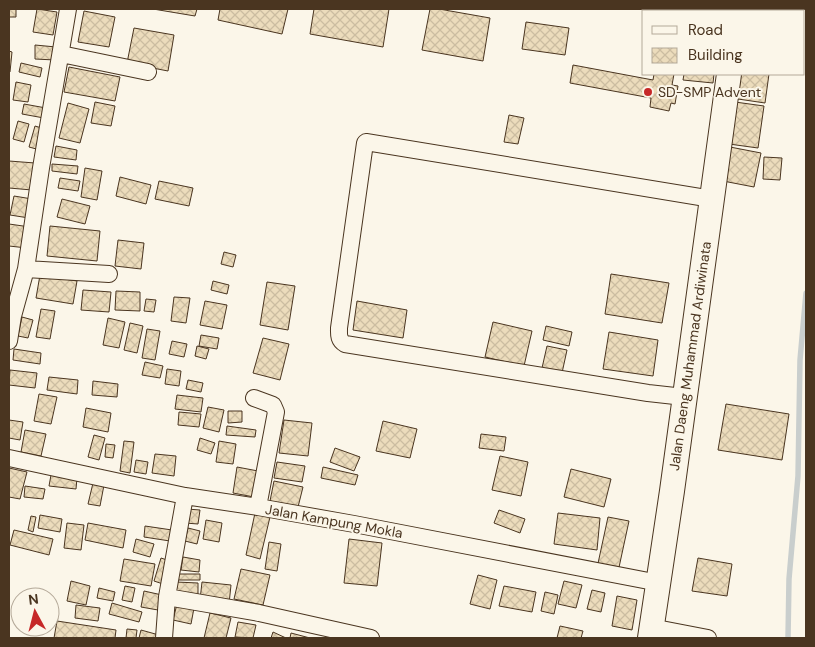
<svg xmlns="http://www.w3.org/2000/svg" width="815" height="647" font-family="'DM Sans',sans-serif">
	<defs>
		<pattern id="building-cross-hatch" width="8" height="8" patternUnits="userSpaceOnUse" patternTransform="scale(1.25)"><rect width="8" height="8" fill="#ecdcbc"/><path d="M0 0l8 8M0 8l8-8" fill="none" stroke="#ccbda1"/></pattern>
	</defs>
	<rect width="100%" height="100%" fill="#fbf6e9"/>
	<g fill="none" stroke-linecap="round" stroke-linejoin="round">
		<!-- stream -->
		<path stroke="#c9cecd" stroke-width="5.5" d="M788 638 789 579 798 476 800 360 806 293"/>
	</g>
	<!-- building -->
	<path fill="url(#building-cross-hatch)" stroke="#4a3520" d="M9 9H16V17H9Z
		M37 9 57 12 53 35 33 32Z
		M153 9H197L195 16Z
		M220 9H288L282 34 218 20Z
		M314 9H389L383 47 310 34Z
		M430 9H439L490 18 483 61 422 50Z
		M654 9H682V11H654Z
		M84 11 115 17 109 47 78 42Z
		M526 22 569 28 565 55 522 49Z
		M134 28 174 35 168 71 127 63Z
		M35 45 56 47 55 60 35 59Z
		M9 51 12 52 10 72 9 71Z
		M21 63 42 68 40 77 19 72Z
		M573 65 653 80 654 74H674L672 85 678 86 675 104 671 103 669 111 650 107 651 98 570 83Z
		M69 67 120 77 115 101 64 92Z
		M684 74H714L713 83 683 80Z
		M741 74H769L765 103 738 99Z
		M16 82 31 85 28 102 13 100Z
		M95 102 115 106 111 126 91 123Z
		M735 102 764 106 758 148 729 144Z
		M68 103 89 109 80 143 59 138Z
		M24 104 46 108 44 118 22 114Z
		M509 115 524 118 518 144 504 142Z
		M18 121 29 124 24 142 13 139Z
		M35 126 45 129 40 150 29 147Z
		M56 146 77 150 76 160 54 157Z
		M730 147 761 153 754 187 723 181Z
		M764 157 782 158 780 180 763 179Z
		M9 161 35 163 32 190 9 188Z
		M52 164 78 166 77 174 52 171Z
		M85 168 102 171 97 200 81 197Z
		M120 177 151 185 146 204 116 196Z
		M60 178 80 181 78 191 58 188Z
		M159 181 193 188 189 206 155 199Z
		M14 196 32 199 29 218 10 215Z
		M62 199 90 206 85 224 57 217Z
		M9 224 30 227 27 248 9 246Z
		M50 226 100 231 97 261 47 256Z
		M118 240 144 243 141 269 115 266Z
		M224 252 236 255 233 267 221 264Z
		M611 274 669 283 662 323 605 314Z
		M40 275 77 281 73 304 36 298Z
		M213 281 229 285 227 294 211 290Z
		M267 282 295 286 288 330 260 325Z
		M83 290 111 292 109 312 81 310Z
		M116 291 140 292V311L115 310Z
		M174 297 190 298 186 323 171 321Z
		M146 299 156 300 154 312 144 311Z
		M205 301 227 305 222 329 200 325Z
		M357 301 407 310 403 338 353 330Z
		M41 309 55 311 50 339 36 337Z
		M22 317 33 320 28 338 18 336Z
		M108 318 125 322 119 348 103 345Z
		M493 322 532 331 524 366 485 357Z
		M130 323 143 326 137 353 124 350Z
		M546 326 572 332 569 346 543 340Z
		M147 329 160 331 155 360 142 358Z
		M609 332 658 340 653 376 603 369Z
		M201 335 219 338 217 349 199 346Z
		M263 338 289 344 280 380 253 373Z
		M172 341 187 344 184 357 169 354Z
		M197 346 209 349 206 359 195 356Z
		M547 346 567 350 562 373 542 368Z
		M14 349 41 353 40 364 13 360Z
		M145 362 163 366 160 378 142 375Z
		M167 369 181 371 179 386 165 384Z
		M10 370 37 373 35 388 9 385Z
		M49 377 78 380 77 394 47 390Z
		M188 380 203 383 201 392 186 389Z
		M93 381 118 384 117 397 92 395Z
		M39 394 57 397 51 424 34 421Z
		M177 395 203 398 201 412 175 409Z
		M726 404 789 414 782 460 718 450Z
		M208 407 224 410 219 432 203 428Z
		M86 408 111 413 108 432 83 427Z
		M228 411H242V422L228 423Z
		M179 412 201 414 199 427 178 425Z
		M9 420 23 422 20 440 9 438Z
		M284 420 312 423 308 456 279 453Z
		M383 421 417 429 410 458 376 451Z
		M227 426 256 430 255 437 226 435Z
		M25 430 46 434 41 456 21 452Z
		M481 434 506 437 504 451 479 448Z
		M94 435 105 438 99 460 88 457Z
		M200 438 215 443 211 454 197 450Z
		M124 441 134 442 130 473 120 471Z
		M219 441 236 444 233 464 216 462Z
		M106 444 115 445 113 458 105 457Z
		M335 448 360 457 354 471 330 462Z
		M155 454 176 456 174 476 152 473Z
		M500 456 528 462 521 496 492 490Z
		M136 460 148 462 146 474 134 472Z
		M277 462 305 466 302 482 274 478Z
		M237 467 258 471 254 497 233 493Z
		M323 467 358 475 355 485 321 478Z
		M9 468 27 472 20 499 9 497Z
		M571 469 611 479 604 507 564 497Z
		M51 475 77 478 76 489 49 486Z
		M274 481 303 487 298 507 270 501Z
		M93 483 104 485 100 506 88 504Z
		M25 486 45 489 43 499 24 497Z
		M187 509 200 510 198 524 185 523Z
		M499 510 525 519 520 533 494 523Z
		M255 513 270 517 260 559 246 555Z
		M558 513 600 518 597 550 554 544Z
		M40 515 62 519 60 532 38 528Z
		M31 516 36 517 33 532 28 530Z
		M608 517 629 521 618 572 597 568Z
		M206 520 222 523 219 542 203 539Z
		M67 523 84 525 81 550 64 548Z
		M88 523 126 530 123 548 85 540Z
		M145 526 172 530 170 541 144 537Z
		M188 528 200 531 197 544 185 541Z
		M14 530 53 539 49 555 10 545Z
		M136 539 154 544 150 557 133 552Z
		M349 539 382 543 377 586 344 583Z
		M269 542 281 544 277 571 265 569Z
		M183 557 200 560 199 572 181 570Z
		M161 558 170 561 163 584 154 581Z
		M698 558 732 564 727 596 692 591Z
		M124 559 155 564 151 586 120 581Z
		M241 569 270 575 263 605 234 599Z
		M176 574H200V580H176Z
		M478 575 497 580 490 609 470 604Z
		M71 581 90 586 86 605 67 601Z
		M564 581 582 585 576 608 558 604Z
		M176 582 198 583V599H176Z
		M202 582 231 585 229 604 200 600Z
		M125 586 135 588 132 602 122 600Z
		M504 586 536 592 532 612 499 606Z
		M99 588 115 592 113 601 97 598Z
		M592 590 605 593 601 612 587 609Z
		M144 591 162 595 158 610 141 607Z
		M545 592 558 595 554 614 541 611Z
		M617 596 637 600 632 630 612 626Z
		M112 603 142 612 139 622 109 614Z
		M177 604 194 608 191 624 173 620Z
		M76 605 100 608 98 621 75 618Z
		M210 613 231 618 226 638H204Z
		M57 621 116 630 115 638H54Z
		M238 622 256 625 253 638 235 637Z
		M560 626 583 631 581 638H557Z
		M127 629 137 630 136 638H126Z
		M141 630 159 635 158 638H139Z
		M273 632 286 638H271Z
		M291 633 310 638H290Z"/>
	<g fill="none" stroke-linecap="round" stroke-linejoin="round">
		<defs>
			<path id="minor" d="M61 54 148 72
				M26 269 109 274
				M9 341 13 316 26 269 41 168 68 9
				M684 397 648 393 345 344C338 340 339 334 339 328L365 143 366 142 712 199
				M254 398 273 405 276 412 258 507
				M9 458 185 496 258 507 354 524 659 583
				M167 597 259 613 371 638
				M651 627 708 638
				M164 638 167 597 185 496"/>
			<path id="secondary" d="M737 11V9
				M650 638 672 491 729 74"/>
		</defs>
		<!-- minor casing -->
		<use href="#minor" stroke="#4a3520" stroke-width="18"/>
		<!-- secondary casing -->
		<use href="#secondary" stroke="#4a3520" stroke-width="26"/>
		<!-- minor -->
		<use href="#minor" stroke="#fbf6e9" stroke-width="16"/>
		<!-- secondary -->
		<use href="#secondary" stroke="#fbf6e9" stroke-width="24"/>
	</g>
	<!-- markers -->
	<circle fill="#c62828" stroke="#fbf6e9" stroke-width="2" cx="648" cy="92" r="5"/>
	<g text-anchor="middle" stroke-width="4" stroke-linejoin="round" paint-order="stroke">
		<!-- poi labels -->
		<g font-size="14" fill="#4a3520" stroke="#fbf6e9" text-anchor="start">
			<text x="658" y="97">SD-SMP Advent</text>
		</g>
		<!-- street labels -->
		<g font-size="14" fill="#4a3520" stroke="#fbf6e9">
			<text transform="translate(690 356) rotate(-82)" y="5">Jalan Daeng Muhammad Ardiwinata</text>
			<text transform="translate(334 521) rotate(10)" y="5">Jalan Kampung Mokla</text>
		</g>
	</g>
	<!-- border -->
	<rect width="815" height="647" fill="none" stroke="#4a3520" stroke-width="20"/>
	<!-- legend -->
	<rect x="642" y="10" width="162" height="65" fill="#fbf6e9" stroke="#b4a999"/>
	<rect x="652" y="26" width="25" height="8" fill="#fbf6e9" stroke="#b4a999"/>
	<text x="688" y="35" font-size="15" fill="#4a3520">Road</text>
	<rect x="652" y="48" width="25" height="15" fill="url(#building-cross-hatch)" stroke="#b4a999"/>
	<text x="688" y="60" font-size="15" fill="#4a3520">Building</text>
	<!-- north arrow -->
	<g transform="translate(35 612) rotate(353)"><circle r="24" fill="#fbf6e9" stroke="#b4a999"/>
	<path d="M0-4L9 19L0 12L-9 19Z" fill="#c62828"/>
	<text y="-8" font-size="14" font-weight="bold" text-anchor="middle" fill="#4a3520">N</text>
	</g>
</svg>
